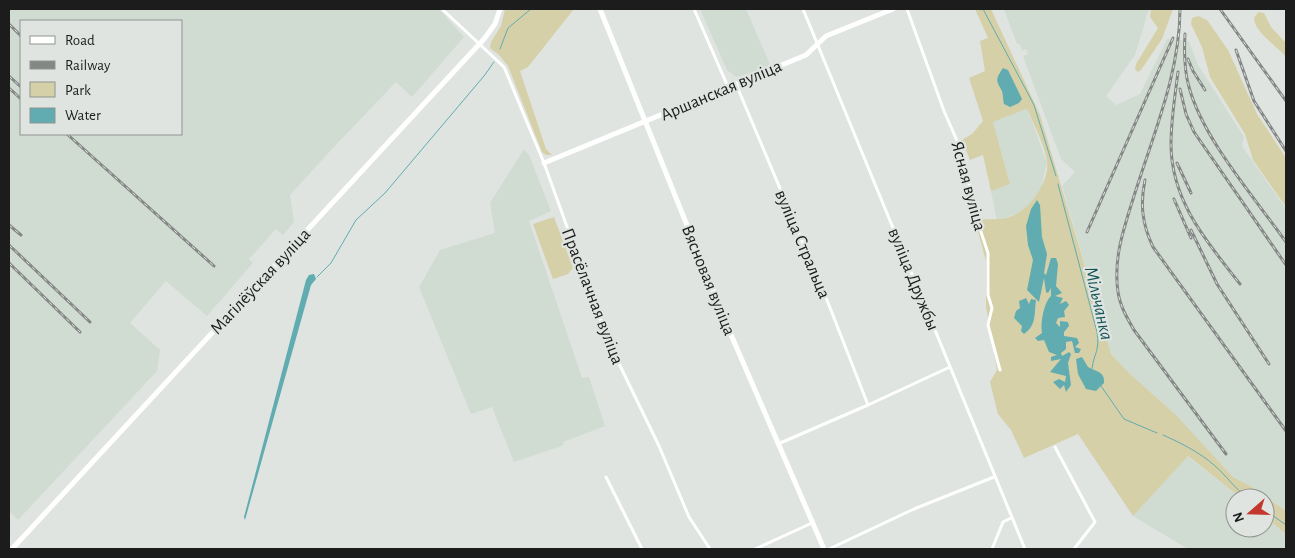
<svg xmlns="http://www.w3.org/2000/svg" width="1295" height="558" font-family="'Alegreya Sans',sans-serif">
	<rect width="100%" height="100%" fill="#dfe4e0"/>
	<!-- built -->
	<path fill="#d0dbd2" fill-rule="evenodd" d="M9 9H439L464 37 412 97 396 82 332 149 290 195 294 222 283 235 276 229 249 259 253 263 207 316 166 281 130 323 160 350 157 371 18 520 9 511ZM181 21V134H21V21Z
		M700 9H746L771 67 736 77 727 70Z
		M1004 9H1149L1135 55 1106 96 1116 105 1140 94 1167 39 1189 41 1198 65 1244 137 1242 146 1286 209V511L1252 487 1233 477 1176 415 1129 373 1111 354 1062 186 1075 172 1061 159 1023 56 1028 54 1026 49 1022 51 1020 44H1017Z
		M1026 109 1028 110 1047 163 1041 189 1024 211 997 221 991 191 1010 183 993 122Z
		M524 149 529 155 551 211 529 221 582 378 589 377 605 426 563 442 564 445 514 462 492 407 471 414 419 287 440 250 495 233 490 203Z
		M1187 456 1241 498H1235V528H1265V516L1286 534V549H1188L1133 516Z"/>
	<!-- green -->
	<path fill="#d5d0a8" d="M505 9H574L528 67 520 71 546 149 552 155H546L542 152 508 66 499 55 490 48 491 42 501 26Z
		M975 9H991L1040 115 1111 354 1129 373 1176 415 1233 477 1252 487 1286 511V534L1265 517V498H1241L1188 456 1133 516 1078 434 1024 458 1011 430 998 414 990 382 997 370 986 307V261L975 221C987 217 999 222 1012 216 1030 209 1050 181 1047 161 1044 143 1034 126 1028 110L1026 109 993 122 1010 184 991 191 983 155 970 160 962 140 972 134 983 121 969 78 985 71 980 41 988 38Z
		M1151 9H1173L1162 39 1141 70 1138 72 1135 69 1136 64 1158 28 1150 17Z
		M1258 12 1264 13 1271 27 1286 43V57C1278 47 1254 32 1254 18Z
		M1198 16 1207 20 1228 50 1257 114 1286 158V207L1253 160 1245 134 1210 77 1202 47 1191 24 1192 18Z
		M554 217 573 268 568 274 553 279 533 224Z"/>
	<!-- water -->
	<path fill="#60acb0" d="M1003 68 1008 70 1022 99 1019 103 1010 107 1004 104C1003 100 1003 94 1002 91 996 80 995 80 1003 68Z
		M1037 200 1040 205 1042 237 1047 254 1044 273 1046 275 1051 258H1056L1058 264 1056 286 1062 293 1055 296 1063 298 1060 304 1066 301 1069 305 1064 311 1065 317 1058 318 1056 323 1060 327V321L1068 322 1069 326 1064 332V336L1077 338 1079 343 1075 347 1081 349 1079 353H1075L1072 341 1066 342V349L1061 353 1062 356 1069 352 1071 354 1068 363 1071 385 1066 392 1064 385 1060 389 1053 382 1059 379 1065 382 1066 376 1050 372 1061 359 1051 361V357L1057 355 1049 352 1044 340 1038 341 1035 338 1042 333C1040 324 1044 302 1051 296V288L1048 293 1046 292 1044 278 1039 302 1027 290 1033 260 1028 245 1026 226 1031 209Z
		M314 274 316 279 311 285 245 520 244 517 306 280 309 275Z
		M1026 298 1029 304 1031 299 1036 300C1034 313 1037 325 1024 334L1021 331 1022 326 1014 318 1016 311 1020 308 1019 301Z
		M1082 357 1088 367C1096 372 1105 371 1104 383L1096 391 1086 389 1078 374 1076 359Z"/>
	<g fill="none" stroke-linecap="round" stroke-linejoin="round">
		<!-- stream -->
		<path stroke="#60acb0" stroke-width="1" d="M983 9 1034 105 1056 176
			M500 49 508 28 531 9
			M1058 184 1097 332C1100 352 1094 352 1092 369
			M317 277 331 263 356 220 385 193 484 76 494 62
			M1101 386 1124 419 1157 433
			M1163 435C1181 443 1199 452 1214 465 1226 475 1234 488 1248 498
			M1265 510 1286 525"/>
		<!-- street -->
		<path stroke="#fff" stroke-width="3" d="M442 9 504 67 544 163 609 343 659 446 689 517 710 549
			M694 9 728 87
			M803 9 1025 549
			M907 9 944 111 965 159 973 208 988 253V295L992 308 988 325 1000 370
			M736 84 827 300 868 405
			M778 444 868 405 950 367
			M1055 447 1095 522 1074 549
			M606 477 642 549
			M755 549 812 523
			M829 549 914 509 994 477
			M992 549 1003 522 1011 518"/>
		<!-- secondary -->
		<path stroke="#fff" stroke-width="5" d="M600 9 732 337 824 549
			M544 163 806 55 826 36 893 9
			M12 549 484 39 495 24 500 9"/>
		<defs>
			<path id="rail" d="M1180 9C1180 73 1153 135 1134 196 1124 228 1113 258 1118 292 1120 306 1127 318 1134 330L1226 454
				M1220 9 1286 101
				M9 24 21 36
				M1185 34C1184 52 1184 70 1189 87 1203 139 1255 198 1286 242
				M1236 50 1254 101 1286 151
				M1188 59 1193 71 1205 90
				M1178 72C1175 96 1171 120 1171 144 1171 201 1207 242 1240 284
				M9 76 21 87
				M9 88 21 99
				M1180 89 1186 114 1194 132 1286 265
				M67 134 214 266
				M1177 163 1191 193
				M1145 180C1140 204 1142 224 1153 247L1286 431
				M1174 199 1191 238
				M9 225 21 235
				M1191 230 1217 284 1269 364
				M1087 232 1173 38
				M9 245 90 322
				M9 263 80 332"/>
		</defs>
		<!-- rail casing -->
		<use href="#rail" stroke="#848785" stroke-width="3"/>
		<!-- rail -->
		<use href="#rail" stroke="#dfe4e0" stroke-width="1" stroke-dasharray="4" stroke-linecap="butt"/>
	</g>
	<g text-anchor="middle" stroke-width="4.5" stroke-linejoin="round" paint-order="stroke">
		<!-- street labels -->
		<g font-size="18" fill="#1b1c1b" stroke="#dfe4e0">
			<text transform="translate(721 90) rotate(-23)" y="6">Аршанская вуліца</text>
			<text transform="translate(969 186) rotate(75)" y="6">Ясная вуліца</text>
			<text transform="translate(803 244) rotate(67)" y="6">вуліца Стральца</text>
			<text transform="translate(914 279) rotate(68)" y="6">вуліца Дружбы</text>
			<text transform="translate(709 280) rotate(68)" y="6">Вясновая вуліца</text>
			<text transform="translate(260 281) rotate(-47)" y="6">Магілёўская вуліца</text>
			<text transform="translate(593 296) rotate(69)" y="6">Прасёлачная вуліца</text>
		</g>
		<!-- water labels -->
		<g font-size="19" font-style="italic" fill="#115458" stroke="#dfe4e0">
			<text transform="translate(1100 303) rotate(77)" y="7">Мільчанка</text>
		</g>
	</g>
	<!-- border -->
	<rect width="1295" height="558" fill="none" stroke="#1b1c1b" stroke-width="20"/>
	<!-- legend -->
	<rect x="20" y="20" width="162" height="115" fill="#dfe4e0" stroke="#919491"/>
	<rect x="30" y="36" width="25" height="8" fill="#ffffff" stroke="#919491"/>
	<text x="65" y="45" font-size="15" fill="#1b1c1b">Road</text>
	<rect x="30" y="61" width="25" height="8" fill="#848785" stroke="#919491"/>
	<text x="65" y="70" font-size="15" fill="#1b1c1b">Railway</text>
	<rect x="30" y="82" width="25" height="15" fill="#d5d0a8" stroke="#919491"/>
	<text x="65" y="95" font-size="15" fill="#1b1c1b">Park</text>
	<rect x="30" y="108" width="25" height="15" fill="#60acb0" stroke="#919491"/>
	<text x="65" y="120" font-size="15" fill="#1b1c1b">Water</text>
	<!-- north arrow -->
	<g transform="translate(1250 513) rotate(250)"><circle r="24" fill="#dfe4e0" stroke="#919491"/>
	<path d="M0-4L9 19L0 12L-9 19Z" fill="#c4372d"/>
	<text y="-8" font-size="14" font-weight="bold" text-anchor="middle" fill="#1b1c1b">N</text>
	</g>
</svg>
